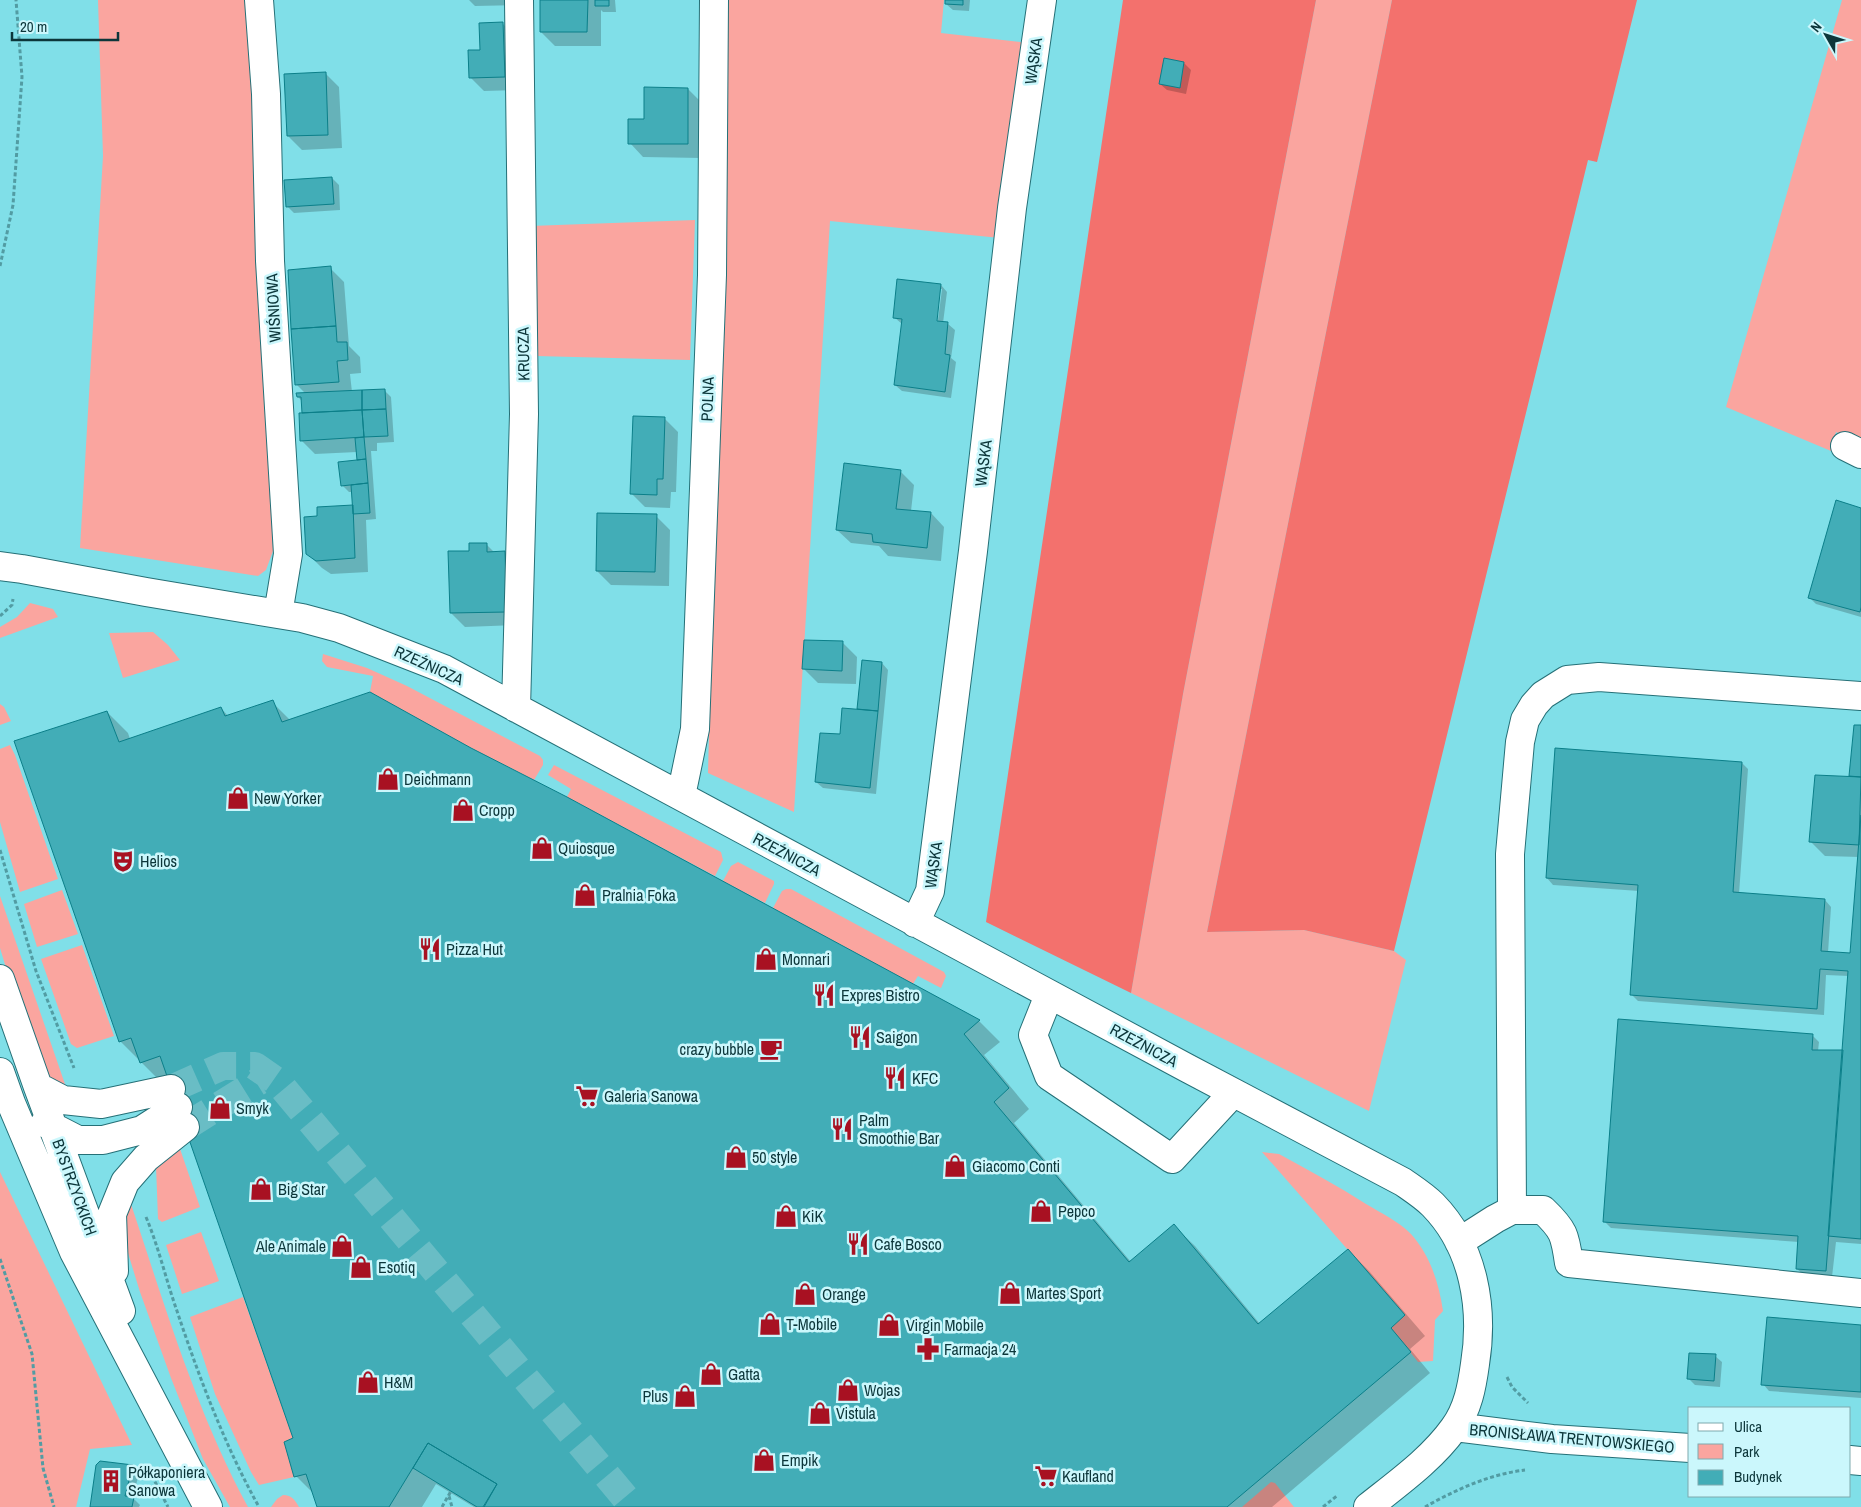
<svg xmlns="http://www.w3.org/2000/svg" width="1861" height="1507" font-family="'Archivo Narrow',sans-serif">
	<rect width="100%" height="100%" fill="#80dfe8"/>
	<!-- green -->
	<path fill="#faa59f" d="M98 0H248L273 551 266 570 258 576 80 548 103 156Z
		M728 0H944L941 33 1029 43 1000 238 830 221 794 812 708 773Z
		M1316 0H1392L1207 932 1304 930 1394 951 1406 960 1369 1111 1131 993 1183 694Z
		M1842 0H1861V445L1836 432 1831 451 1726 407Z
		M695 220 690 360 536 356 530 226Z
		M30 603 53 609 58 617 0 638V627L17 617Z
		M153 632 168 645 180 660 123 678 109 633Z
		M323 654 367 668 407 686 540 756 543 760V765L534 780 471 748 370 692 373 676 327 667 322 661Z
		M0 704 4 707 11 721 0 725Z
		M10 745 15 755 58 879 20 892 0 822V749Z
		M554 765 721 852 723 860 715 876 567 797 571 789 548 775Z
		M738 862 774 881V884L765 903 723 881 731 866Z
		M786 889H791L944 972 946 976 941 988 918 976 913 984 773 908 782 891Z
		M62 890 78 934 37 947 24 904Z
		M0 896 66 1087 55 1083 44 1073 14 994 0 948Z
		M82 945 114 1036 77 1048 71 1044 41 959Z
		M179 1146 200 1207 162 1222 158 1219 156 1166Z
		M1262 1152 1279 1154C1308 1170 1338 1186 1366 1204 1381 1213 1398 1221 1411 1234 1430 1255 1439 1283 1443 1311L1435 1320 1433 1361 1418 1362 1391 1328 1405 1315Z
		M0 1172 132 1445 90 1449 76 1507H0Z
		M129 1198C164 1303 195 1409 248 1507H230L203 1459 171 1378 140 1292 124 1240 125 1213Z
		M201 1232 219 1281 182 1294 166 1245Z
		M243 1297 293 1438 294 1477 259 1485 251 1472 215 1394 190 1317Z
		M1271 1482 1275 1483 1294 1507H1242Z
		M283 1495C292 1495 295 1500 299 1507H271L277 1499Z"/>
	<!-- forest -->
	<path fill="#f3716d" d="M1123 0H1316L1183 694 1131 993 986 922Z
		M1392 0H1637L1597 162 1588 160 1394 951 1304 930 1207 932Z"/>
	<!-- shadow -->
	<path fill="#0003" fill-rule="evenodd" d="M469 0H516V5L475 6Z
		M542 0H615L616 12H603L601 10V46H555L541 32Z
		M946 0H970L969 11 953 10 946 4Z
		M503 24 516 38 518 90 484 91 470 77 481 52Z
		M1165 60 1184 63 1191 70 1186 94 1167 90 1160 84Z
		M325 73 339 87 342 148 302 150 288 136Z
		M688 89 702 103 701 158 643 157 630 143 645 120Z
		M332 178 339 185 340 210 294 213 287 206Z
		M330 268 344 282 349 346 360 357 361 373 350 374 352 392 384 390 391 397 394 442 377 443V451H371L376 519 366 520 368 572 331 574 322 568 308 554 318 517 354 506 353 492H349L342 485 358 462 357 452 315 454 301 440 305 414 302 401 298 397 306 394 297 385Z
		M941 285 947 292 943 323 948 324 955 330 951 358 956 362 951 398 902 391 895 385 902 324 894 317ZM939 289H942L937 328 934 327Z
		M664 418 678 432 676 492H671L670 508 645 507 631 493Z
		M900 471 914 485 911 511 931 513 944 527 941 561 888 556 879 546 851 543 837 530Z
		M1861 509V617L1816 604 1809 597Z
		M656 516 670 530 669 586 611 585 597 571Z
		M486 544 495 553H505L519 567 520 625 465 627 451 613 471 552Z
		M843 643 857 657 856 684 818 683 804 669Z
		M863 662 882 663 888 670 876 794 823 788 816 782 841 736 858 711Z
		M272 702 291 721 471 749 566 798 979 1021 1000 1042 984 1055 1029 1109 1014 1123 1131 1262 1174 1226 1195 1246 1260 1324 1348 1250 1369 1271 1425 1336 1410 1349 1430 1373 1272 1507H474L436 1484 422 1507H319L315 1495 296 1476 294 1439 170 1080 162 1083 120 1041 107 712 128 733 130 739 221 708 229 717Z
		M1861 727V1244L1836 1242 1832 1277 1804 1275 1797 1269 1799 1242 1611 1228 1605 1222 1812 1035 1819 1042 1818 1051H1844L1849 976 1826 975 1824 1015 1638 1001 1632 995 1639 891 1553 885 1547 878 1742 763 1748 769 1739 894 1825 900 1831 907 1828 953 1851 954 1859 857 1825 856 1811 842 1853 778 1851 776Z
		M1861 1327V1398L1769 1391 1763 1384Z
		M1715 1356 1722 1362 1720 1387 1695 1385 1689 1379Z
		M132 1467 139 1473 133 1498 140 1505 139 1507H91Z"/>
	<!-- building -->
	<path fill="#42adb7" stroke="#0b7f89" d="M540 0H588L587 32H540Z
		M595 0H609V6H595Z
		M945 0H963V5L945 4Z
		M503 22 505 77 469 78 468 50H480L479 23Z
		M1164 58 1184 62 1180 88 1159 84Z
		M326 72 328 135 287 136 284 74Z
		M644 87 688 88V144H628V119H644Z
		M332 177 334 204 286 207 284 180Z
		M331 266 336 326 291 329 288 270Z
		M897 279 941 284 937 321 948 322 945 354 950 355 945 392 894 385 902 319 893 318Z
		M336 326 337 342H347L348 360 337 361 339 382 295 385 291 329Z
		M385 389 386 409 362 410V390Z
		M362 390V410L302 413 301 397H297L296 393Z
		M386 409 388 436 364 437 362 410Z
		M362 410 364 437 300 441 299 413Z
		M633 416 665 417 663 479H657V495L630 494Z
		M364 437 366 459 357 460 355 438Z
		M366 459 368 483 341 486 338 462Z
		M844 463 901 470 896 509 931 512 927 548 873 542 872 534 836 530Z
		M368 483 370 513 353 514 351 485Z
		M1836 500 1861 508V607L1860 612 1808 598Z
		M353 505 355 558 316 561 306 554 304 517 317 516V507Z
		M597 513 657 514 655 572 596 571Z
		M469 543H487V552L505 551 507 612 450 613 448 551H469Z
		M804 640 843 641 842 671 802 669Z
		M862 660 882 662 878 711 857 709Z
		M370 692 471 748 567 797 980 1020 964 1034 1009 1088 994 1102 1129 1262 1174 1224 1258 1324 1348 1249 1405 1315 1391 1328 1411 1352 1227 1507H484L497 1484 428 1443 389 1507H317L306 1474 294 1477 284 1442 293 1438 160 1056 140 1063 131 1038 119 1042 14 741 107 711 119 742 221 707 225 716 273 700 282 722Z
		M842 708 878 711 870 788 815 782 820 733 840 734Z
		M1854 725H1861V777L1849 776Z
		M1555 748 1742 762 1733 892 1825 899 1821 951 1850 953 1861 815V1239L1828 1236 1848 971 1820 969 1817 1009 1630 995 1638 885 1546 878Z
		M1815 775 1861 777 1859 845 1809 842Z
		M1618 1019 1813 1034 1812 1050H1843L1826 1271 1796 1269 1798 1236 1603 1222Z
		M1767 1317 1861 1325V1392L1761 1385Z
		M1689 1353 1716 1354 1714 1381 1687 1379Z
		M428 1443 497 1484 483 1507H477L413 1468Z
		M100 1461 133 1465 125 1496 134 1497 132 1507H90L96 1465Z"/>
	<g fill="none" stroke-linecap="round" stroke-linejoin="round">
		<!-- minor-tunnel -->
		<path stroke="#69bdc5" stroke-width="28" stroke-dasharray="28 14" stroke-linecap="butt" d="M171 1089 223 1066H255L278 1082 633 1507
			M185 1127 259 1081"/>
		<defs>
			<path id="minor" d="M259 0 266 94 270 261 288 554 278 614
				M1845 446 1861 454
				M0 566 22 569 146 592 302 618 339 628 444 669 1187 1068 1403 1182C1413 1189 1424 1196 1433 1205 1474 1247 1484 1308 1475 1364 1472 1386 1468 1409 1454 1428 1432 1459 1398 1483 1368 1507
				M516 708 524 414 519 0
				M681 796 695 729 712 275 714 0
				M915 923 930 891 973 551 1012 208 1042 0
				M0 979 38 1087 121 1311
				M1049 995 1033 1035 1049 1076 1172 1159 1233 1093
				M0 1072 11 1103 74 1252 208 1507
				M38 1087 63 1100 101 1104 171 1089
				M45 1123 78 1140H103L142 1130 178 1107
				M1512 1210H1543C1564 1230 1565 1235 1569 1263L1861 1293
				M1459 1242 1495 1219 1512 1210 1510 854 1520 742 1525 720 1534 705 1543 695 1567 680 1599 677 1861 696
				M114 1271 112 1214 125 1182 146 1158 185 1127
				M1455 1427 1552 1439 1690 1448
				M1850 1460 1861 1461"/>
		</defs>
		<!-- minor casing -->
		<use href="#minor" stroke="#257077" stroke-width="30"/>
		<!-- path -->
		<path stroke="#529ca3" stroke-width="3" stroke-dasharray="4 2.5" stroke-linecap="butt" d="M0 266 13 205 22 77 16 0
			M0 616 12 605 13 599
			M0 850 36 971 74 1068
			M146 1217C159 1248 166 1280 177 1311 199 1377 225 1446 259 1507
			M0 1259 32 1354 43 1468 54 1507
			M1507 1377 1512 1387 1528 1403
			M149 1470 168 1507
			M449 1496 452 1507
			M442 1507 451 1491
			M1323 1507 1338 1495
			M1425 1507C1455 1490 1490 1474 1525 1470"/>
		<!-- minor -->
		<use href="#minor" stroke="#fff" stroke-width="28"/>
	</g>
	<!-- icons -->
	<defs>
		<symbol id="shop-bare" viewBox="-9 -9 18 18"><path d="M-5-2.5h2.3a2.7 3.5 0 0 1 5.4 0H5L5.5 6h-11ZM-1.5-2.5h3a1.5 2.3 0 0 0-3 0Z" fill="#a81122" stroke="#cbf7fc" stroke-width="2.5" paint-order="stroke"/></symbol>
		<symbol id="theatre-bare" viewBox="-9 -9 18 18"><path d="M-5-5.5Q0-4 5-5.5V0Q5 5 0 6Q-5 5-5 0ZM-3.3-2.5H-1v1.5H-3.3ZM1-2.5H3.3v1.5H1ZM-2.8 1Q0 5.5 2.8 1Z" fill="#a81122" stroke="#cbf7fc" stroke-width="2.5" paint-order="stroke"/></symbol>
		<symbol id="restaurant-bare" viewBox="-9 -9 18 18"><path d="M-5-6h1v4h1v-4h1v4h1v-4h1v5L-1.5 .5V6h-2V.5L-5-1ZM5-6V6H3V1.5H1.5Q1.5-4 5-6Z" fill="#a81122" stroke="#cbf7fc" stroke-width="2.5" paint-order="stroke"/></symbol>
		<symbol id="cafe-bare" viewBox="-9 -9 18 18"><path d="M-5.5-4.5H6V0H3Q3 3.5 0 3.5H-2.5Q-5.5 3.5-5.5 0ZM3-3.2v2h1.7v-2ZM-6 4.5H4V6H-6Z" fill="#a81122" stroke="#cbf7fc" stroke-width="2.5" paint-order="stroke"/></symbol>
		<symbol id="supermarket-bare" viewBox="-9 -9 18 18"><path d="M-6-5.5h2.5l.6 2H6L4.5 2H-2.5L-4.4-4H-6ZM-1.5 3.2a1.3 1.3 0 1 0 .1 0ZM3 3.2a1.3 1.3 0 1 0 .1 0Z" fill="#a81122" stroke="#cbf7fc" stroke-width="2.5" paint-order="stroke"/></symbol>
		<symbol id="pharmacy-bare" viewBox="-9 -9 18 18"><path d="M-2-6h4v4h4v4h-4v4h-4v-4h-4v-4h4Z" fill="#a81122" stroke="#cbf7fc" stroke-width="2.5" paint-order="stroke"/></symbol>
		<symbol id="building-bare" viewBox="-9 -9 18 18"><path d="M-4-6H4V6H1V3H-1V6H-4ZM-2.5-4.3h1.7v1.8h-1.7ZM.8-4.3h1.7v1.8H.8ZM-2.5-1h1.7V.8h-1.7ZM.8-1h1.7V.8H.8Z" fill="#a81122" stroke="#cbf7fc" stroke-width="2.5" paint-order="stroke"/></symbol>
	</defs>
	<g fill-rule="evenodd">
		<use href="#shop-bare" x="372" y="763" width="32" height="32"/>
		<use href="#shop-bare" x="222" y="782" width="32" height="32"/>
		<use href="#shop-bare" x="447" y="794" width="32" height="32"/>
		<use href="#shop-bare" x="526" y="832" width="32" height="32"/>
		<use href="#theatre-bare" x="107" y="845" width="32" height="32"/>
		<use href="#shop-bare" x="569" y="879" width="32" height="32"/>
		<use href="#restaurant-bare" x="414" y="933" width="32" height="32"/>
		<use href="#shop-bare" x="750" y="943" width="32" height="32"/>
		<use href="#restaurant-bare" x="808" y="979" width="32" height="32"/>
		<use href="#restaurant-bare" x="844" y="1021" width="32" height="32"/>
		<use href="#cafe-bare" x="755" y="1033" width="32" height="32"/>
		<use href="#restaurant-bare" x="879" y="1062" width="32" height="32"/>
		<use href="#supermarket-bare" x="571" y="1080" width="32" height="32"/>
		<use href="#shop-bare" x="204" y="1092" width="32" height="32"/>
		<use href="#restaurant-bare" x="826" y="1113" width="32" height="32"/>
		<use href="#shop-bare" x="720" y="1141" width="32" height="32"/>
		<use href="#shop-bare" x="939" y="1150" width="32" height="32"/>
		<use href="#shop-bare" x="245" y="1173" width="32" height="32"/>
		<use href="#shop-bare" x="1025" y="1195" width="32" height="32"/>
		<use href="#shop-bare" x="770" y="1200" width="32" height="32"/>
		<use href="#restaurant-bare" x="842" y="1228" width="32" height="32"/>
		<use href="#shop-bare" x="326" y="1230" width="32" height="32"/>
		<use href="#shop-bare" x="345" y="1251" width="32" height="32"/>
		<use href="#shop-bare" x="994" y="1277" width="32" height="32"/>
		<use href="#shop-bare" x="789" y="1278" width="32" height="32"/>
		<use href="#shop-bare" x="754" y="1308" width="32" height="32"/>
		<use href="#shop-bare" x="873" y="1309" width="32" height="32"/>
		<use href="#pharmacy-bare" x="912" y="1333" width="32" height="32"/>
		<use href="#shop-bare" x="695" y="1358" width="32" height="32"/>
		<use href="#shop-bare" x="352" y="1366" width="32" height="32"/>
		<use href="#shop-bare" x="832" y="1374" width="32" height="32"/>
		<use href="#shop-bare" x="669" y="1380" width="32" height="32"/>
		<use href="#shop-bare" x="804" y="1397" width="32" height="32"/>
		<use href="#shop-bare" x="748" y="1444" width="32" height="32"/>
		<use href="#supermarket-bare" x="1030" y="1460" width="32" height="32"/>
		<use href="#building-bare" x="95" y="1465" width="32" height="32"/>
	</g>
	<g text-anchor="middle" stroke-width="5" stroke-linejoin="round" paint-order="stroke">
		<!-- street labels -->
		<g font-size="16" fill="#0c363a" stroke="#cbf7fc">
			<text transform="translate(1033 61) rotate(-82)" y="6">WĄSKA</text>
			<text transform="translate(273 308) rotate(-93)" y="6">WIŚNIOWA</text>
			<text transform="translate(523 354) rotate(-91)" y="6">KRUCZA</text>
			<text transform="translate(707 399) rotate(-88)" y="6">POLNA</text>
			<text transform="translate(983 463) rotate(-83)" y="6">WĄSKA</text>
			<text transform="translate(429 665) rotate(24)" y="6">RZEŹNICZA</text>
			<text transform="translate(787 854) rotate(28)" y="6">RZEŹNICZA</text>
			<text transform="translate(933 865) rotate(-82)" y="6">WĄSKA</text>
			<text transform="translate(1144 1045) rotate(28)" y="6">RZEŹNICZA</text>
			<text transform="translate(75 1187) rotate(70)" y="6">BYSTRZYCKICH</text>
			<text transform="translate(1572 1438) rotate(5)" y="6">BRONISŁAWA TRENTOWSKIEGO</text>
		</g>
		<!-- poi labels -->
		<g font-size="16" fill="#0c363a" stroke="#cbf7fc" text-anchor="start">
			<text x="404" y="785">Deichmann</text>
			<text x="254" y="804">New Yorker</text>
			<text x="479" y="816">Cropp</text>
			<text x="558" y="854">Quiosque</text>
			<text x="140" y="867">Helios</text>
			<text x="602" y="901">Pralnia Foka</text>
			<text x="446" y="955">Pizza Hut</text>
			<text x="782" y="965">Monnari</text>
			<text x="841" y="1001">Expres Bistro</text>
			<text x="876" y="1043">Saigon</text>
			<text x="754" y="1055" text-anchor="end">crazy bubble</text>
			<text x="912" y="1084">KFC</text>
			<text x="604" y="1102">Galeria Sanowa</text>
			<text x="236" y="1114">Smyk</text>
			<text x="859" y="1126">Palm<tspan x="859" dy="18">Smoothie Bar</tspan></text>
			<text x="752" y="1163">50 style</text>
			<text x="972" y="1172">Giacomo Conti</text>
			<text x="278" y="1195">Big Star</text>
			<text x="1058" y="1217">Pepco</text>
			<text x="802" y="1222">KiK</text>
			<text x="874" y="1250">Cafe Bosco</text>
			<text x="326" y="1252" text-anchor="end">Ale Animale</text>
			<text x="378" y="1273">Esotiq</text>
			<text x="1026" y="1299">Martes Sport</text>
			<text x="822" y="1300">Orange</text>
			<text x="786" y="1330">T-Mobile</text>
			<text x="906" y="1331">Virgin Mobile</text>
			<text x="944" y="1355">Farmacja 24</text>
			<text x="728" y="1380">Gatta</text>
			<text x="384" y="1388">H&amp;M</text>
			<text x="864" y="1396">Wojas</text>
			<text x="668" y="1402" text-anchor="end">Plus</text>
			<text x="836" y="1419">Vistula</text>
			<text x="781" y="1466">Empik</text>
			<text x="128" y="1478">Półkaponiera<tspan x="128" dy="18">Sanowa</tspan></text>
			<text x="1062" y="1482">Kaufland</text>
		</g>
	</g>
	<!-- legend -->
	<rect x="1688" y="1407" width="162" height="90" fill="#cbf7fc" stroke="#7faaae"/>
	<rect x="1698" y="1423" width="25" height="8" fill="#ffffff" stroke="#7faaae"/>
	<text x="1734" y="1432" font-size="15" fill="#0c363a">Ulica</text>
	<rect x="1698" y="1444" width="25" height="15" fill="#faa59f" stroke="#7faaae"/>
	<text x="1734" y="1457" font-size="15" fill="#0c363a">Park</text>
	<rect x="1698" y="1470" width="25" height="15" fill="#42adb7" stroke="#7faaae"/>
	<text x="1734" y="1482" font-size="15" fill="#0c363a">Budynek</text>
	<!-- north arrow -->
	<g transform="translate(1826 35) rotate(309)" stroke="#cbf7fc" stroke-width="4" paint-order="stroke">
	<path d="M0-4L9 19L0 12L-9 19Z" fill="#0c363a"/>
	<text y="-8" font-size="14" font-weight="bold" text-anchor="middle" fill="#0c363a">N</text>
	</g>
	<!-- scale -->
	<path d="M12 32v8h106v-8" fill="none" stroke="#0c363a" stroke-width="2.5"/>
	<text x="20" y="32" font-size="15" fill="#0c363a" stroke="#cbf7fc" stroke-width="4" paint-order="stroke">20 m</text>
</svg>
